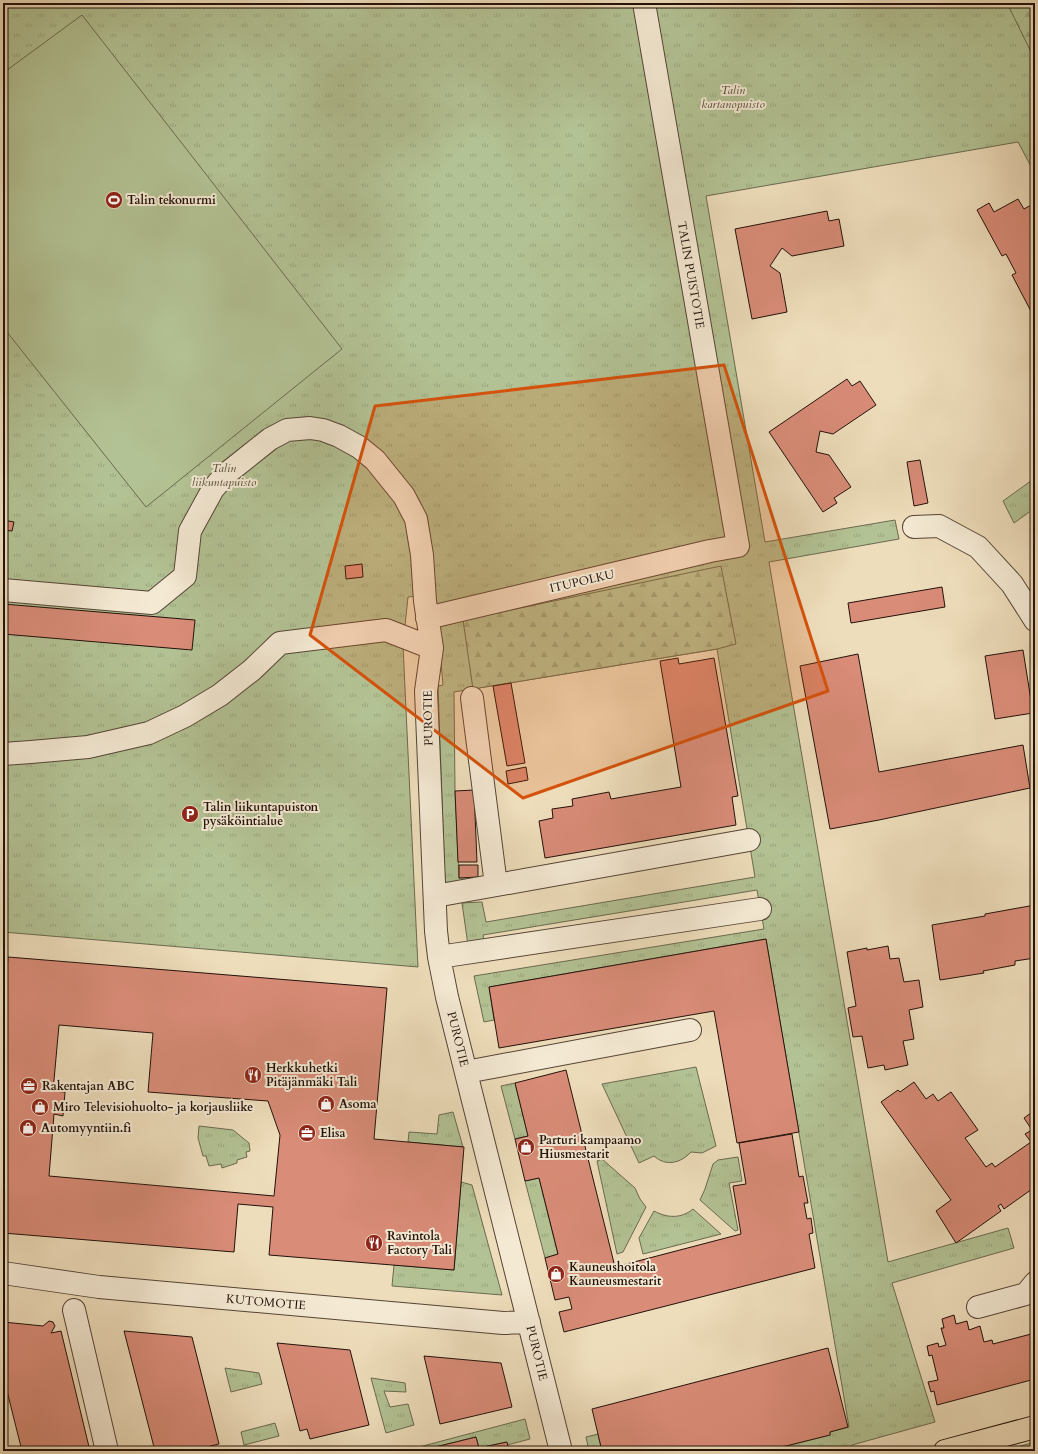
<svg xmlns="http://www.w3.org/2000/svg" width="1038" height="1454" font-family="Cardo,serif">
	<defs>
		<pattern id="grass-tufts" width="24" height="20" patternUnits="userSpaceOnUse"><rect width="24" height="20" fill="#b3c294"/><path d="M3 7l-1-3M5 7V3M7 7l1-3M15 17l-1-3M17 17v-4M19 17l1-3" fill="none" stroke="#9aa67e"/></pattern>
		<pattern id="forest-firs" width="22" height="20" patternUnits="userSpaceOnUse"><rect width="22" height="20" fill="#b3c294"/><path d="M5 1l3.5 6h-7zM16 11l3.5 6h-7z" fill="#9aa67e"/></pattern>
	</defs>
	<rect width="100%" height="100%" fill="#edb"/>
	<filter id="stains"><feTurbulence type="fractalNoise" baseFrequency=".005" numOctaves="4"/><feColorMatrix values="0 0 0 0 .2 0 0 0 0 .09 0 0 0 0 .02 0 0 0 .5 -.17"/></filter>
	<radialGradient id="worn" r=".72"><stop offset=".6" stop-color="#630" stop-opacity="0"/><stop offset="1" stop-color="#630" stop-opacity=".3"/></radialGradient>
	<!-- grass -->
	<path fill="url(#grass-tufts)" stroke="#6a6a4e" d="M3 3H1035V174L1018 142 706 196 765 542 895 520 899 539 769 562 888 1262 1008 1228 1014 1248 892 1283 935 1422 852 1445 849 1451H766L830 1435V1432L849 1427 766 939 489 987 494 1020 484 1022 474 976 764 929 757 890 483 935 487 956 470 959 462 903 482 902 486 922 755 877 717 649 454 692 455 791 459 878 478 877 445 886 438 686 443 685 435 594 408 597 403 645 418 967 3 932Z
		M1035 478V508L1014 523 1003 501Z
		M696 1067 716 1146 702 1153 691 1152C681 1163 666 1167 654 1156L639 1163 602 1084Z
		M515 1083 528 1136 515 1139 501 1086Z
		M453 1112 463 1147 408 1142 409 1132 437 1134 439 1115Z
		M199 1126 233 1130 249 1143 250 1151 246 1152 247 1157 237 1160V1163L222 1168 221 1164 209 1166 206 1156H203L198 1138Z
		M738 1157 742 1181 729 1183 738 1230 735 1231 700 1200 705 1189 713 1164 718 1160Z
		M602 1159 635 1188 640 1199 646 1207 623 1252 617 1254 597 1161Z
		M539 1178 558 1254 545 1258 525 1181Z
		M461 1182 472 1185 502 1295 392 1286 394 1265 454 1270Z
		M693 1209 721 1234 643 1254 639 1238 654 1211C667 1218 681 1219 693 1209Z
		M225 1368 259 1373 262 1384 231 1392Z
		M371 1378 405 1383 406 1392 384 1391 390 1407 408 1404 414 1425 386 1433Z
		M525 1419 530 1439 507 1445 506 1442 479 1448 476 1437 419 1451H404Z
		M275 1423 279 1436 244 1445 241 1432Z
		M598 1434 602 1451H589L586 1437Z
		M1035 1442V1451H1003Z"/>
	<!-- forest -->
	<path fill="url(#forest-firs)" stroke="#6a6a4e" d="M1007 3H1035V60Z
		M721 566 736 644 717 649 473 689 463 620Z"/>
	<!-- garden -->
	<path fill="#b3c294" stroke="#6a6a4e" d="M82 15 342 349 146 507 3 327V73Z"/>
	<!-- building -->
	<path fill="#d98c78" stroke="#221109" fill-rule="evenodd" d="M1018 199 1024 209 1033 204 1035 208V319L1012 275 1016 273 1006 254 1002 256 977 210 989 203 994 212Z
		M827 211 829 221 839 219 844 246 792 256 782 248 770 266 780 273 787 312 752 319 735 229Z
		M847 379 852 386 860 381 876 405 833 434 820 431 816 452 829 455 851 487 834 498 837 503 823 512 769 432Z
		M920 460 928 503 914 506 907 462Z
		M3 520 14 522 12 531 3 530Z
		M362 564 363 577 346 579 345 566Z
		M942 587 945 607 851 623 848 603Z
		M3 604 195 620 192 650 3 634Z
		M1023 650 1033 713 995 719 985 656Z
		M858 654 879 772 1023 745 1030 788 879 820 830 829 800 666Z
		M678 658 679 664 714 658 738 796 732 797 736 825 545 858 539 821 553 818 552 809 573 806 572 799 609 792 611 799 681 787 660 661Z
		M511 683 525 763 507 766 493 686Z
		M526 767 528 780 508 784 506 771Z
		M474 790 477 862H458L455 791Z
		M459 865H478V877L459 878Z
		M1035 905V958L1015 961V965L983 971 984 973 940 980 932 925 985 916V914Z
		M766 939 799 1132 737 1143 714 1011 499 1048 489 987Z
		M888 946 890 959 899 958 904 982 919 980 923 1007 909 1010 914 1039 903 1041 908 1065 885 1070 884 1065 868 1068 862 1036 853 1037 848 1008 856 1006 847 952 867 948V950Z
		M8 957 387 988 374 1139 464 1147 454 1270 269 1255 273 1207 238 1204 234 1252 3 1233V1018ZM59 1025 153 1033 148 1092 268 1101 280 1135 274 1196 49 1176 54 1114 63 1116 65 1092 53 1091Z
		M566 1070 615 1267 741 1234 733 1186 746 1184 739 1143 792 1134 799 1177 803 1176 808 1203H804L807 1219 811 1218 813 1233 809 1234 815 1268 564 1332 559 1312 572 1309 569 1297 555 1300 545 1258 558 1254 539 1178 525 1181 515 1139 528 1136 515 1083Z
		M914 1082 926 1099 933 1094 938 1101 951 1092 978 1130 965 1138 986 1167 992 1163 995 1167 1031 1142 1025 1134 1032 1130 1024 1118 1035 1110V1187L1004 1209 1001 1204 998 1206 1001 1211 956 1243 936 1211 951 1200 881 1102 898 1090 900 1092Z
		M954 1315 956 1324 967 1321 969 1330 980 1326 984 1342 992 1340 993 1344 1035 1333V1379L937 1405 934 1391 931 1392 928 1382 938 1380 932 1355 929 1356 927 1346 938 1343 939 1347 946 1345 941 1328H944L942 1319Z
		M49 1321 53 1322 55 1326 51 1333 61 1331 90 1451H22L3 1375V1322L43 1326Z
		M124 1331 192 1337 219 1444 190 1451H155Z
		M277 1343 350 1350 369 1425 310 1439 307 1429 300 1431Z
		M828 1348 848 1427 830 1432V1435L766 1451H602L592 1409Z
		M424 1356 501 1363 512 1407 440 1424Z
		M476 1437 479 1448 507 1442 509 1451H419Z"/>
	<g fill="none" stroke-linecap="round" stroke-linejoin="round">
		<defs>
			<path id="minor" d="M914 527 939 526 978 547 1012 584 1035 620
				M3 590 152 603 185 576 190 531 213 489 226 474 270 439 287 430 310 428 323 430 339 436 359 447 375 460 404 496 416 519 422 555 425 601 432 648 426 691 436 931 439 957 447 997 561 1451
				M427 618 710 551 738 546 644 3
				M472 698 496 885
				M3 754 31 752 88 747 149 733 185 716 220 695 252 670 280 643 386 630 432 648
				M435 896 749 840
				M439 957 760 909
				M466 1072 690 1030
				M3 1273 99 1287 503 1323 529 1322
				M978 1307 1026 1294 1035 1283
				M74 1310 107 1451"/>
			<path id="major" d="M945 1451 1035 1427"/>
		</defs>
		<!-- minor casing -->
		<use href="#minor" stroke="#554436" stroke-width="24"/>
		<!-- major casing -->
		<use href="#major" stroke="#221109" stroke-width="24"/>
		<!-- minor -->
		<use href="#minor" stroke="#f4e9d3" stroke-width="22"/>
		<!-- major -->
		<use href="#major" stroke="#edb" stroke-width="22"/>
	</g>
	<!-- marked area -->
	<path fill="#d4520c" fill-opacity="0.2" stroke="#d4520c" stroke-width="3" stroke-linejoin="round" d="M724 365 828 691 523 798 310 635 375 406Z"/>
	<!-- icons -->
	<defs>
		<symbol id="stadium-disc" viewBox="-11 -11 22 22"><circle r="9.5" fill="#8f2418" stroke="#f4e9d3"/><path d="M0-5a6.5 5 0 1 0 0 10a6.5 5 0 1 0 0-10ZM-3.5-1.8h7v3.6h-7Z" fill="#fff"/></symbol>
		<symbol id="parking-disc" viewBox="-11 -11 22 22"><circle r="9.5" fill="#8f2418" stroke="#f4e9d3"/><path d="M-3.5-5.5H1a3.5 3.5 0 0 1 0 7H-1V5.5H-3.5ZM-1-3.4V-.6H.8a1.4 1.4 0 0 0 0-2.8Z" fill="#fff"/></symbol>
		<symbol id="restaurant-disc" viewBox="-11 -11 22 22"><circle r="9.5" fill="#8f2418" stroke="#f4e9d3"/><path d="M-5-6h1v4h1v-4h1v4h1v-4h1v5L-1.5 .5V6h-2V.5L-5-1ZM5-6V6H3V1.5H1.5Q1.5-4 5-6Z" fill="#fff"/></symbol>
		<symbol id="office-disc" viewBox="-11 -11 22 22"><circle r="9.5" fill="#8f2418" stroke="#f4e9d3"/><path d="M-6-3h4V-5.5h4V-3h4V5H-6ZM-1-4.5V-3h2v-1.5ZM-6 0V1H6V0Z" fill="#fff"/></symbol>
		<symbol id="shop-disc" viewBox="-11 -11 22 22"><circle r="9.5" fill="#8f2418" stroke="#f4e9d3"/><path d="M-5-2.5h2.3a2.7 3.5 0 0 1 5.4 0H5L5.5 6h-11ZM-1.5-2.5h3a1.5 2.3 0 0 0-3 0Z" fill="#fff"/></symbol>
	</defs>
	<g fill-rule="evenodd">
		<use href="#stadium-disc" x="104" y="190" width="20" height="20"/>
		<use href="#parking-disc" x="180" y="804" width="20" height="20"/>
		<use href="#restaurant-disc" x="243" y="1065" width="20" height="20"/>
		<use href="#office-disc" x="19" y="1076" width="20" height="20"/>
		<use href="#shop-disc" x="316" y="1094" width="20" height="20"/>
		<use href="#shop-disc" x="30" y="1097" width="20" height="20"/>
		<use href="#shop-disc" x="18" y="1118" width="20" height="20"/>
		<use href="#office-disc" x="297" y="1123" width="20" height="20"/>
		<use href="#shop-disc" x="516" y="1137" width="20" height="20"/>
		<use href="#restaurant-disc" x="364" y="1233" width="20" height="20"/>
		<use href="#shop-disc" x="546" y="1264" width="20" height="20"/>
	</g>
	<g text-anchor="middle" stroke-width="4" stroke-linejoin="round" paint-order="stroke">
		<!-- park labels -->
		<g font-size="12" font-style="italic" fill="#554f3a" stroke="#f4e9d3">
			<text x="733" y="94">Talin<tspan x="733" dy="14">kartanopuisto</tspan></text>
			<text x="224" y="472">Talin<tspan x="224" dy="14">liikuntapuisto</tspan></text>
		</g>
		<!-- poi labels -->
		<g font-size="12" font-weight="bold" fill="#221109" stroke="#f4e9d3" text-anchor="start">
			<text x="127" y="204">Talin tekonurmi</text>
			<text x="203" y="811">Talin liikuntapuiston<tspan x="203" dy="14">pysäköintialue</tspan></text>
			<text x="266" y="1072">Herkkuhetki<tspan x="266" dy="14">Pitäjänmäki Tali</tspan></text>
			<text x="42" y="1090">Rakentajan ABC</text>
			<text x="339" y="1108">Asoma</text>
			<text x="53" y="1111">Miro Televisiohuolto- ja korjausliike</text>
			<text x="41" y="1132">Automyyntiin.fi</text>
			<text x="320" y="1137">Elisa</text>
			<text x="539" y="1144">Parturi kampaamo<tspan x="539" dy="14">Hiusmestarit</tspan></text>
			<text x="387" y="1240">Ravintola<tspan x="387" dy="14">Factory Tali</tspan></text>
			<text x="569" y="1271">Kauneushoitola<tspan x="569" dy="14">Kauneusmestarit</tspan></text>
		</g>
		<!-- street labels -->
		<g font-size="12" fill="#221109" stroke="#f4e9d3">
			<text transform="translate(691 275) rotate(80)" y="4">TALIN PUISTOTIE</text>
			<text transform="translate(582 581) rotate(-13)" y="4">ITUPOLKU</text>
			<text transform="translate(428 718) rotate(-91)" y="4">PUROTIE</text>
			<text transform="translate(458 1039) rotate(76)" y="4">PUROTIE</text>
			<text transform="translate(266 1302) rotate(5)" y="4">KUTOMOTIE</text>
			<text transform="translate(537 1353) rotate(76)" y="4">PUROTIE</text>
		</g>
	</g>
	<!-- margin -->
	<rect width="1038" height="1454" fill="none" stroke="#edb" stroke-width="16"/>
	<rect x="4" y="4" width="1030" height="1446" fill="none" stroke="#221109" stroke-width="2"/>
	<rect x="8" y="8" width="1022" height="1438" fill="none" stroke="#221109"/>
	<rect width="100%" height="100%" filter="url(#stains)"/>
	<rect width="100%" height="100%" fill="url(#worn)"/>
</svg>
